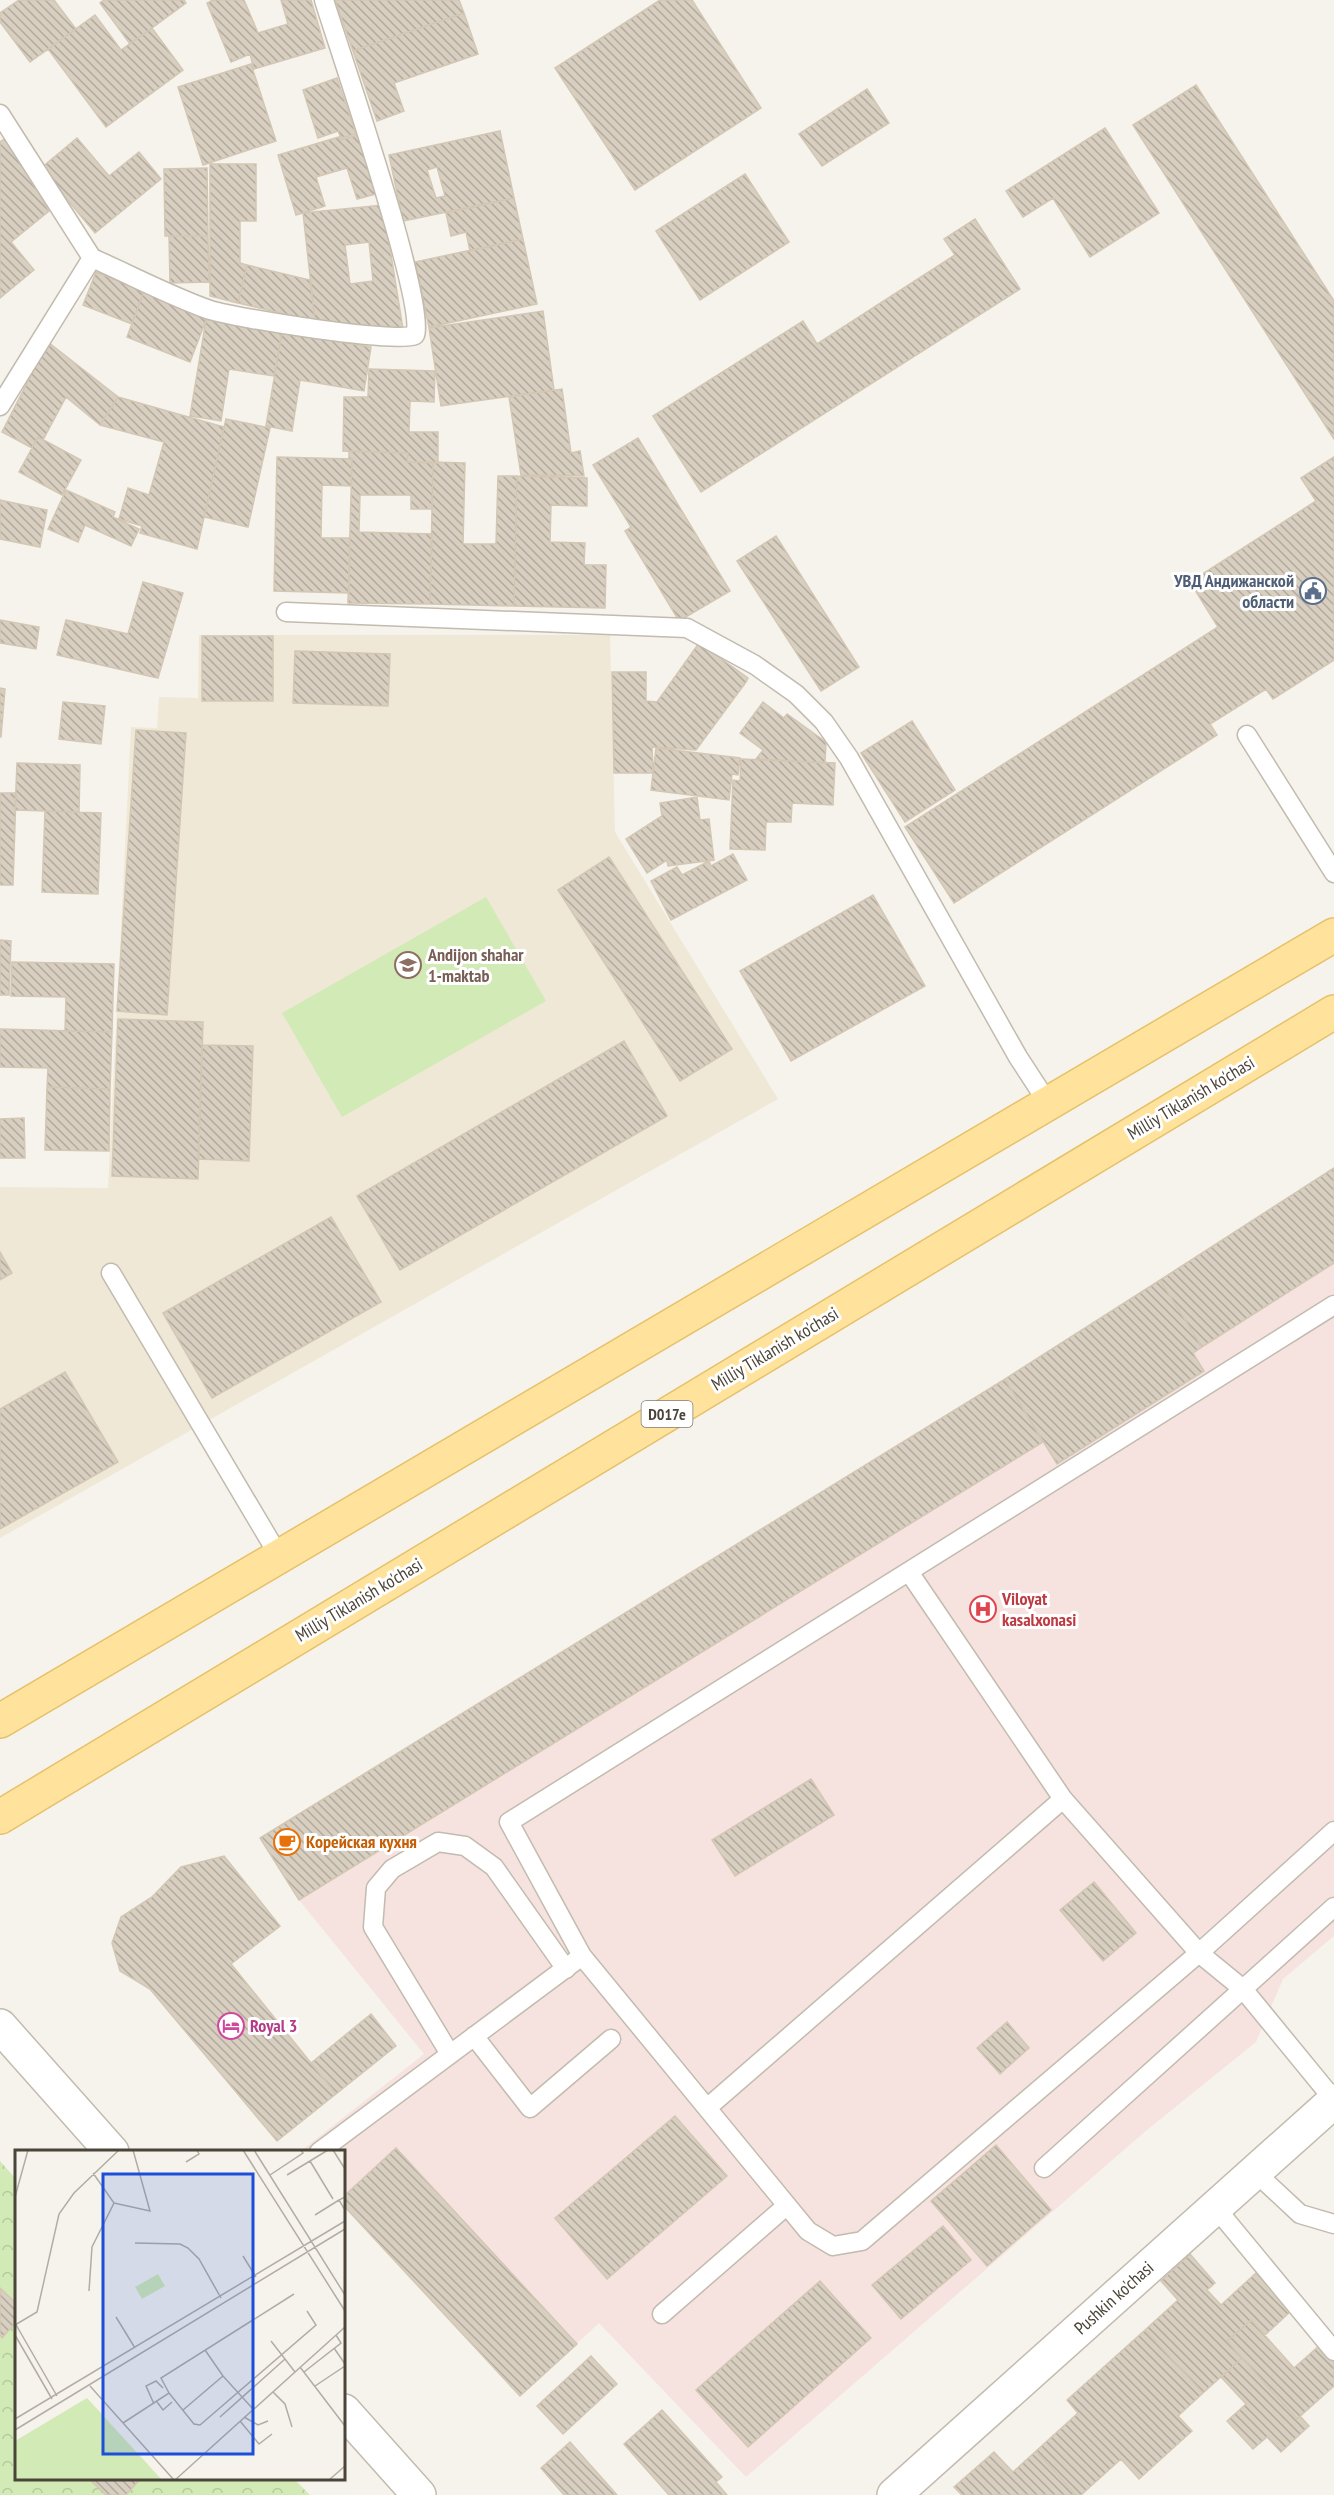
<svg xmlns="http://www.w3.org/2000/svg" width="1334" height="2495" font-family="'PT Sans Narrow',sans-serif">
	<defs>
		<pattern id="park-crowns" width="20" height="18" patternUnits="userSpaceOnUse" patternTransform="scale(1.5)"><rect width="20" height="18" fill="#d2eab5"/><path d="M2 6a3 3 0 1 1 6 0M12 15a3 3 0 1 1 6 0" fill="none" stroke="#b6ca9c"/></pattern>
		<pattern id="building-back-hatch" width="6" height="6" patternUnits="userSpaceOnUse" patternTransform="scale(1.5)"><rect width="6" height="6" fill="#d8cfc1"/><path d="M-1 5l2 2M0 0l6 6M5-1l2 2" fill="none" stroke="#b1aa9e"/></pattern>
	</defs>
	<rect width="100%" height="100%" fill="#f6f3ec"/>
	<!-- education -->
	<path fill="#efe8d6" d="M199 635H610L615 832 778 1099 0 1538V1187L108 1188 131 727 157 728 159 697 198 698Z"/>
	<!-- medical -->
	<path fill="#f6e3e0" d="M1334 1168V1936L1283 1979 1256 2042 1147 2130 746 2477 599 2323 520 2396 344 2206V2152L301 2151 424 2054 299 1900 260 1838 1005 1379Z"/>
	<!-- park -->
	<path fill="url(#park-crowns)" d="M0 2161 16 2179V2478L294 2479 310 2495H0Z"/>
	<!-- pitch -->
	<path fill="#d2eab5" d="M486 897 546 1001 342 1117 282 1013Z"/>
	<!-- building -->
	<path fill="url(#building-back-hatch)" stroke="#d3c7b4" stroke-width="1.5" fill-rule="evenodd" d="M19 0H54L76 29 30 62 0 22V13Z
		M104 0H184L186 3 130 44 100 3Z
		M213 0H244L258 33 288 24 281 0H311L325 48 254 69 250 54 231 62 207 3Z
		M335 0H459L464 13 353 51Z
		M660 0H692L761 108 635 190 555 68Z
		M464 13 478 54 394 83 404 111 377 121 353 51Z
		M95 15 121 50 152 28 183 70 106 127 48 49Z
		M251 64 276 141 203 165 178 87Z
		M337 78 356 134 341 138 338 131 318 138 303 90Z
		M1196 85 1334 301V439L1133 125Z
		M867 89 889 123 822 166 799 134Z
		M1105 128 1159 213 1090 257 1053 198 1023 217 1006 191Z
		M500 131 514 198 403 221 389 155ZM437 167 445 196 436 198 427 170Z
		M359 135 376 194 357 199 347 168 316 177 325 206 296 215 278 155 339 137 340 140Z
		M6 138 49 211 11 242 34 270 0 298V142Z
		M77 138 109 176 139 152 161 179 95 233 41 168Z
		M210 164H256V221H240V263L247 265 238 303 210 296Z
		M207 168 208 236H165L164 169Z
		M745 174 789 242 700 300 656 231Z
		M514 198 523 239 470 251 466 232 451 236 446 213Z
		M383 205 403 329 315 321 303 213ZM369 242 373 281 350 284 345 245Z
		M975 219 1020 289 701 492 653 416 803 321 817 344 955 255 944 239Z
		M169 236H208L209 282 170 283Z
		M523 239 537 304 429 327 415 262Z
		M247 265 310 280 315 321 238 303Z
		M96 272 144 291 132 324 83 305Z
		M144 291 208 315 190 362 127 337Z
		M543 311 554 390 441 406 429 328Z
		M206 320 282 332 274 376 229 369 221 421 190 416Z
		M282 332 371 347 364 391 300 380 292 431 266 426Z
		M48 342 118 397 100 425 66 397 43 440 38 437 32 448 2 432Z
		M369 369 435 371 434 402 410 401 409 432H438V463L407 462 408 453 343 451 344 397H368Z
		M562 389 571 453 580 451 584 476 521 475 509 397Z
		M118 397 224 427 197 549 140 533 142 526 119 519 128 488 149 495 164 442 100 425Z
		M226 419 270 428 248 527 204 517Z
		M38 437 81 460 62 495 19 472Z
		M638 438 730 591 679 621 625 531 631 527 593 465Z
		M349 451 408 453 407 462H433L432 509H411V495H360L359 532 432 534 430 604 348 603 352 459H349Z
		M277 457 352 459 351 486 322 485 321 538H350L349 593 274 591Z
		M1334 457V660L1273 699 1266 689 1210 724 1217 735 954 903 905 827 1218 627 1190 582 1316 501 1301 478Z
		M433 462 465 463 463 544H496L498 476H517L514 606 430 604Z
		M517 476 587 478V506L551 505 550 542 585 543 584 565H606L605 608 514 606Z
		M66 490 115 512 113 517 139 529 131 546 85 525 78 542 48 529Z
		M0 500 47 510 40 547 0 539Z
		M776 536 859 667 821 691 737 561Z
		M143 582 183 593 158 678 57 655 66 620 128 634Z
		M0 620 39 627 36 649 0 643Z
		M202 636H273V701H202Z
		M699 643 748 678 746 682 696 750 652 747 653 773H614L612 672H646V701L657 702Z
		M295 651 390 654 388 706 293 703Z
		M0 688 5 689 1 737H0Z
		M63 702 105 706 101 744 59 739Z
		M763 702 784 718 787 714 826 742 825 763 756 759 763 750 740 733Z
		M912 721 955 790 905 822 861 753Z
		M136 730 186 733 167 1015 117 1011Z
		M656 748 740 758 738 775 732 774 729 800 651 790Z
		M741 759 835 763 833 805 792 803 791 822H766L765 850 730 849 733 780 740 781Z
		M17 763 80 765 79 812 15 810Z
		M0 793H16L13 885H0Z
		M697 797 700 820 709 819 714 860 668 866 667 860 647 873 626 839 662 816 660 803Z
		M45 811 101 813 98 894 42 892Z
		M733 854 747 880 671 920 651 881 677 867 682 875 709 861 711 866Z
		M609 857 732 1049 680 1081 558 890Z
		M873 895 925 986 791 1061 740 971Z
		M0 940 11 941 9 995H0Z
		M12 962 114 964 112 1032 65 1031 66 997 11 996Z
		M118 1019 203 1022 198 1179 112 1176Z
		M0 1029 112 1032 110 1089 47 1087 48 1068 0 1067Z
		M624 1041 667 1116 400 1270 357 1196Z
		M202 1045 253 1046 249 1161 198 1159Z
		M47 1087 110 1089 109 1151 45 1150Z
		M24 1118 25 1158H0V1119Z
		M1334 1168V1263L1202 1347 1160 1280Z
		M331 1217 381 1302 212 1398 163 1313Z
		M0 1252 12 1273 0 1280Z
		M1160 1280 1202 1347 1193 1353 1204 1371 1057 1464 1005 1379Z
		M65 1372 118 1462 0 1529V1409Z
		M1005 1379 1043 1442 299 1900 260 1838Z
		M811 1779 834 1815 735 1876 712 1840Z
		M224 1856 280 1926 231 1964 336 2094 277 2141 150 1989 120 1971 112 1943 121 1917 152 1897 181 1867Z
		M1094 1882 1136 1933 1103 1961 1060 1910Z
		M371 2014 396 2046 336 2094 311 2063Z
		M1007 2022 1029 2048 1000 2074 977 2048Z
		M675 2116 727 2176 607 2279 555 2218Z
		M996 2145 1051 2210 987 2266 931 2201Z
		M396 2148 577 2344 520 2396 344 2206V2196Z
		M943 2226 971 2260 901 2319 872 2285Z
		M1190 2254 1215 2283 1207 2290 1221 2305 1256 2273 1291 2311 1265 2335 1251 2320 1227 2341 1242 2358 1203 2393 1145 2330 1178 2300 1161 2281Z
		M820 2281 871 2338 748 2447 696 2390Z
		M0 2288 16 2303V2322L2 2338 0 2335Z
		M1251 2320 1294 2368 1320 2345 1334 2360V2386L1297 2419 1227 2341Z
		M1145 2330 1203 2393 1178 2416 1192 2431 1139 2479 1121 2459 1081 2495H1076L1036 2451 1078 2413 1067 2400Z
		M591 2356 617 2384 563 2434 537 2406Z
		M1242 2358 1297 2419 1300 2416 1309 2426 1281 2452 1267 2437 1253 2449 1227 2421 1246 2404 1221 2377Z
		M662 2410 722 2477 716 2482 727 2495H669L624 2444Z
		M570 2442 617 2495H564L541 2468Z
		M1036 2451 1076 2495H962L954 2487 994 2452 1013 2472Z
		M88 2478H141L126 2495H106Z"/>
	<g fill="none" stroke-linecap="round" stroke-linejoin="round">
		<defs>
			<path id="service" d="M0 114 92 258 0 406
				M92 258C131 275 170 296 210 310 236 318 396 344 415 335 427 304 339 49 324 0
				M286 612 687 628 755 665 796 694 824 722 849 758 1018 1057 1048 1103
				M1247 735 1334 873
				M111 1273 279 1556
				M909 1572 1063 1799
				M582 1956 509 1822 1334 1305
				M474 2036 530 2108 611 2039
				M450 2054 373 1927 376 1888 392 1869 438 1842 465 1846 494 1867 566 1969
				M707 2108 1063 1799 1199 1953 1243 1989 1334 2100
				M319 2152 582 1956 808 2231 833 2246 862 2241 1199 1953 1334 1831
				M1044 2168 1334 1907
				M1255 2172 1300 2214 1334 2224
				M1215 2207 1334 2351
				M662 2314 785 2207"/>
			<path id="minor" d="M0 2026 112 2152
				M344 2411 419 2495
				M894 2495 1334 2101"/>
			<path id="primary" d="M0 1721 1334 935
				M0 1817 1334 1012"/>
		</defs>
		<!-- service casing -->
		<use href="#service" stroke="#c2bbae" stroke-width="21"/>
		<!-- minor casing -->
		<use href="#minor" stroke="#c2bbae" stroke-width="36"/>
		<!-- primary casing -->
		<use href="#primary" stroke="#e6c16a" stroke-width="36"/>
		<!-- service -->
		<use href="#service" stroke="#fff" stroke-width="18"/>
		<!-- minor -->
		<use href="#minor" stroke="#fff" stroke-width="33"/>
		<!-- primary -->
		<use href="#primary" stroke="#ffe39c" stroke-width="33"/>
	</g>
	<!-- icons -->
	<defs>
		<symbol id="civic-ring" viewBox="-11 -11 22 22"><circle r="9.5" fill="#fff" stroke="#5c6f8a" stroke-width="1.5"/><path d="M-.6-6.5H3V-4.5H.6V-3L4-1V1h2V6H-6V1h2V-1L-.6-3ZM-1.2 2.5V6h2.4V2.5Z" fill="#5c6f8a"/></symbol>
		<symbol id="school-ring" viewBox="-11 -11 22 22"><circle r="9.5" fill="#fff" stroke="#8d6e63" stroke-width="1.5"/><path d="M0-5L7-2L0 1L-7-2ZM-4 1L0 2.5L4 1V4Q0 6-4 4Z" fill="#8d6e63"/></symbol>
		<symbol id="hospital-ring" viewBox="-11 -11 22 22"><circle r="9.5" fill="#fff" stroke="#e0444e" stroke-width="1.5"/><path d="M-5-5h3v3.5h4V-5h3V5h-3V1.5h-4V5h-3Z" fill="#e0444e"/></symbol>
		<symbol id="cafe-ring" viewBox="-11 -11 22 22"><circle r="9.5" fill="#fff" stroke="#e8710a" stroke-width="1.5"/><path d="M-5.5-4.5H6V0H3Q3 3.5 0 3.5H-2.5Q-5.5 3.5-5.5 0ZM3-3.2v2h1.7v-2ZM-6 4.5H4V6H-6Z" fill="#e8710a"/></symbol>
		<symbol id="hotel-ring" viewBox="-11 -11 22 22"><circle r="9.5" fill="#fff" stroke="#d1479c" stroke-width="1.5"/><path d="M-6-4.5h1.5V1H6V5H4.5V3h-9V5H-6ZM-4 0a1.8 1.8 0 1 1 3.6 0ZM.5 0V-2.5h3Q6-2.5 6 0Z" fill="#d1479c"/></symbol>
	</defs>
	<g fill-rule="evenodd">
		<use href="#civic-ring" x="1298" y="576" width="30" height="30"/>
		<use href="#school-ring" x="393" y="950" width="30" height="30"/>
		<use href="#hospital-ring" x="968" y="1594" width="30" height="30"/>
		<use href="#cafe-ring" x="272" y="1827" width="30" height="30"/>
		<use href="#hotel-ring" x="216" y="2011" width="30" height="30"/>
	</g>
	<g text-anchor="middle" stroke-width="6" stroke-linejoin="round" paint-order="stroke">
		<!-- shield labels -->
		<rect fill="#fff" stroke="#817c74" stroke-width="1.5" x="641.5" y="1401" width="51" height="26" rx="4.5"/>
		<g font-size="16" font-weight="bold" fill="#4b4439">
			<text x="667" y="1420">D017e</text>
		</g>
		<!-- service labels -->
		<g font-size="18" font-weight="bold" fill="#4e5e75" stroke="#fff" text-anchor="end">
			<text x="1294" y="587">УВД Андижанской<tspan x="1294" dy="21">области</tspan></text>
		</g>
		<!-- education labels -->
		<g font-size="18" font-weight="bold" fill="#785e54" stroke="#fff" text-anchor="start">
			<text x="428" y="961">Andijon shahar<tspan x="428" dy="21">1-maktab</tspan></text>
		</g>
		<!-- street labels -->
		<g font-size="18" fill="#4b4439" stroke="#fff">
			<text transform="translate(1191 1098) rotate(-31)" y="6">Milliy Tiklanish ko'chasi</text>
			<text transform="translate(775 1349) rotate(-31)" y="6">Milliy Tiklanish ko'chasi</text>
			<text transform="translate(359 1600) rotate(-31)" y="6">Milliy Tiklanish ko'chasi</text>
			<text transform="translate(1114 2298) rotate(-42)" y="6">Pushkin ko'chasi</text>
		</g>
		<!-- health labels -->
		<g font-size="18" font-weight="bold" fill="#be3a42" stroke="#fff" text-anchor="start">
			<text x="1002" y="1605">Viloyat<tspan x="1002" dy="21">kasalxonasi</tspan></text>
		</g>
		<!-- food labels -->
		<g font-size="18" font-weight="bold" fill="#c56008" stroke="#fff" text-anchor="start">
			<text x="306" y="1848">Корейская кухня</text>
		</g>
		<!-- hotel labels -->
		<g font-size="18" font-weight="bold" fill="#b23c85" stroke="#fff" text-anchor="start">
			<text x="250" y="2032">Royal 3</text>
		</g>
	</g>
	<!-- overview -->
	<g transform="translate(15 2150)">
		<rect width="330" height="330" fill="#f6f3ec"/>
		<path d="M72 248 147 330H0V291Z" fill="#d2eab5"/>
		<path d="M143 124 150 136 127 149 120 137Z" fill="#d2eab5"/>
		<path fill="none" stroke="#b2ada4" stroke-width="1.5" d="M228 0 330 161M239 0 330 145M318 0 330 19M295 11 318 49M171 12 184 4 182 0M255 25 288 3 286 0M272 25 313 0M0 47 13 0M330 47 324 50 330 60M99 53 135 61 118 0M300 65 324 50M120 93 165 94 173 98 184 109 206 148M228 106 241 127M74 141 77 97 99 53 78 23M101 167 120 198M0 173 42 246M0 175 22 162 44 64 59 43 104 0M0 185 37 249M256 191 280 222M319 198 330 214M190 200 208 226M285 217 330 276M289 222 326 193 321 185M75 236 159 330M300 236 330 216M258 242 270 254 277 277M154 243 146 228 279 144M142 252 148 260 157 252M139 254 131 236 141 231 148 238M168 260 208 226 238 259M205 267 270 209M229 267 243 275 253 271M0 269 330 71M225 271 244 294 257 284M108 273 154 243 179 274 185 275 301 175 292 161M0 280 330 79M160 330 330 177M314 330 330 316"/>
		<path fill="#1d4ed8" fill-opacity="0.15" stroke="#1d4ed8" stroke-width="3" d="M88 24H238V304H88Z"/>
		<rect width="330" height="330" fill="none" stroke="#4b4439" stroke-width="3"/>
	</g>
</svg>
